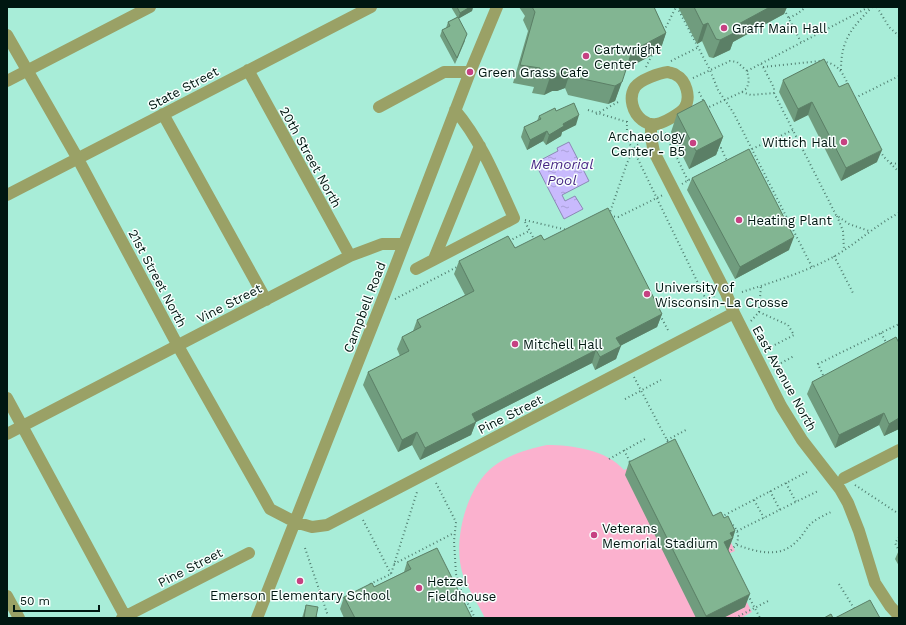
<svg xmlns="http://www.w3.org/2000/svg" width="906" height="625" font-family="'Work Sans',sans-serif">
	<defs>
		<pattern id="water-ripples" width="26" height="14" patternUnits="userSpaceOnUse"><rect width="26" height="14" fill="#c8bafd"/><path d="M2 4q2-2 4 0t4 0M15 11q2-2 4 0t4 0" fill="none" stroke="#aa9fd8"/></pattern>
	</defs>
	<rect width="100%" height="100%" fill="#a8edd8"/>
	<!-- grass -->
	<path fill="#fbb1ce" d="M547 445C572 445 607 450 624 470L670 448 708 525 720 519 735 551 723 556 752 612 741 618H485C478 604 468 589 463 575 452 542 466 487 494 466 510 454 529 449 547 445Z"/>
	<!-- water -->
	<path fill="url(#water-ripples)" stroke="#8c89b6" d="M569 142 589 181 562 195 565 201 575 196 583 209 564 219 535 163 558 151 557 148Z"/>
	<g fill="none" stroke-linecap="round" stroke-linejoin="round">
		<!-- path -->
		<path stroke="#517f71" stroke-width="2" stroke-dasharray="1 3" stroke-linecap="butt" d="M677 7 710 70 718 90 733 112 812 267
			M877 7 889 27 899 36
			M786 13 801 42
			M789 18 797 14 806 7
			M664 31 676 7
			M671 61 699 47
			M646 67 652 55
			M763 67 820 61C837 63 841 70 848 84
			M841 70C841 39 852 28 872 7
			M747 71 869 7
			M693 78 730 61 737 62 747 71 749 80 747 88 742 92 707 108
			M699 92 704 102
			M742 92 751 95 774 93V88L761 63
			M774 93 836 215 849 224 869 231
			M855 98 899 76
			M588 110 627 122
			M596 114 620 101
			M627 121C627 132 626 140 633 149L711 310
			M665 133 688 181
			M752 149 793 130
			M717 150 721 148 727 161
			M880 151 884 157 899 172
			M891 163 899 164
			M682 184 692 178
			M609 215 626 166 633 149 640 143
			M610 216 618 217 663 195
			M837 216 843 231 844 250
			M525 220 567 230
			M525 222 535 241
			M509 241 529 231
			M834 256 853 293
			M742 292C773 282 806 272 835 256 857 243 876 225 899 213
			M395 299 459 266
			M707 301 714 296
			M759 312 788 325 794 335 765 350
			M660 315 669 332
			M751 321 759 312 761 285
			M881 333 887 344
			M774 367 794 356
			M823 375 818 364 899 324
			M634 377 669 444
			M625 399 661 380
			M667 440 686 430
			M624 450 631 464
			M609 459 645 439
			M436 483 456 522 454 541 456 574 461 590 475 618
			M786 483 796 502
			M855 485 899 514
			M770 491 780 510
			M754 500 764 518
			M721 517 807 472
			M363 520 391 574
			M737 531 818 491
			M899 537 895 543 899 551
			M737 545C757 552 780 559 797 541 803 536 806 527 813 522 818 518 825 515 831 512
			M305 548 328 616
			M728 553C740 543 742 533 730 522
			M394 564 454 533
			M370 584 391 574 417 492
			M839 584 855 610
			M748 595 760 618
			M336 602 347 596
			M735 618 770 600"/>
		<!-- minor -->
		<path stroke="#9aa166" stroke-width="12" d="M7 35 78 159 178 346 264 498 270 509 295 522 312 527 327 525 734 313
			M248 70 350 256
			M668 72C670 73 674 73 676 75 686 80 691 97 685 107 682 113 663 123 657 124 652 125 646 123 642 120 633 113 628 98 635 87 640 80 659 73 668 72Z
			M7 81 150 7
			M379 107 444 72H470
			M163 114 266 300
			M651 124V137L654 152 726 293 734 313 781 406 802 440 840 489 848 503 859 531 875 583 890 606 899 616
			M7 195 371 7
			M434 259 480 146
			M416 269 514 218C497 181 482 142 455 110
			M7 398 126 618
			M7 434 350 256 382 244H404
			M844 478 899 450
			M7 596 19 618
			M122 618 249 553
			M257 618 384 296 470 72 497 7"/>
	</g>
	<!-- wall -->
	<path fill="#709c7e" d="M451 7H473L472 11 459 18 465 41 455 64 440 36 442 30 446 28 448 22 457 17Z
		M519 7H654L666 33 660 51 626 68 615 101 608 104 568 95 565 88 557 91H552L544 95 532 93 534 87 513 83 528 31 523 20 525 16Z
		M678 7H787L784 14 733 42 730 50 713 58 709 57 702 41 697 44Z
		M824 59 877 162 841 181 808 115 794 122 779 92 783 80Z
		M556 111 576 125 562 132 561 136 546 145 543 141 527 150 521 137 524 127 537 121 539 116Z
		M677 114 723 137 716 155 689 169 671 132Z
		M692 178 789 250 735 279 687 190Z
		M544 240 662 314 657 327 620 346 616 359 595 370 592 363 476 422 471 435 420 460 412 445 398 452 363 385 368 372 400 356 397 349 402 337 413 331 417 320 465 295 454 274 459 261 515 248Z
		M899 343V429L884 436 879 425 835 448 807 394 812 382Z
		M629 462 713 516 724 518 735 531 728 550 745 607 723 618H696L625 475Z
		M899 550V566L895 559Z
		M407 562 472 618H344L340 609 344 597 374 587 404 572Z
		M306 605 316 617 320 618H302Z"/>
	<!-- shaded-wall -->
	<path fill="#5b7f66" d="M470 7H473L472 11 458 19 460 13Z
		M770 7H787L784 14 733 42 730 50 713 58 720 40 733 27Z
		M708 23 702 41 697 44 703 25Z
		M666 33 660 51 626 69 632 51Z
		M571 70 565 88 557 91H552L544 95 550 77 558 73Z
		M622 82 615 101 608 104 615 86Z
		M812 102 808 115 794 122 798 109Z
		M579 115 576 125 562 132 561 136 546 145 549 135 563 124Z
		M547 131 543 141 527 150 530 140Z
		M723 137 716 155 689 169 696 151Z
		M882 150 877 162 841 181 846 168Z
		M794 237 789 250 735 279 740 267Z
		M662 314 657 327 612 350 616 338Z
		M621 346 616 359 595 370 600 357Z
		M596 350 592 363 476 422 471 435 420 460 425 448 472 414Z
		M884 413 879 425 835 448 839 435Z
		M899 418V429L884 436 889 424Z
		M417 432 412 445 398 452 402 440Z
		M735 531 733 538 728 551 724 542 730 533Z
		M750 594 745 607 723 618H705L706 616Z"/>
	<!-- building -->
	<path fill="#82b592" stroke="#5b7f66" d="M457 7H470L460 13Z
		M532 7H654L666 33 632 51 622 82 615 86 574 77 571 70 563 73H558L550 77 539 75 540 68 520 65 535 12Z
		M694 7H770L733 27 736 32 720 40 716 39 708 23 703 25Z
		M458 17 467 34 457 58 442 30 450 26 448 22Z
		M824 59 839 87 848 83 882 150 846 168 812 102 798 109 783 80Z
		M704 100 723 137 696 151 677 114Z
		M574 103 579 115 563 124 564 126 549 135 547 131 530 140 524 127 541 119 539 116 555 108 556 111Z
		M749 149 794 237 740 267 692 178Z
		M608 208 662 314 616 338 621 346 600 357 596 350 472 414 476 422 425 448 417 432 402 440 368 372 409 351 402 337 421 327 417 320 474 291 459 261 508 236 515 248 541 235 544 240Z
		M896 337 899 343V418L889 424 884 413 839 435 812 382Z
		M675 439 713 516 721 512 724 518 728 516 735 531 730 533 733 538 724 542 750 594 706 616 629 462Z
		M437 548 472 618H355L344 597 372 583 374 587 411 569 407 562Z
		M870 600 880 618H835Z
		M306 605 318 607 316 617 320 618H304Z
		M831 614 833 618H824Z"/>
	<!-- markers -->
	<g fill="#c64182" stroke="#f8fffd" stroke-width="1.5">
		<circle cx="724" cy="28" r="4"/>
		<circle cx="586" cy="56" r="4"/>
		<circle cx="470" cy="72" r="4"/>
		<circle cx="844" cy="142" r="4"/>
		<circle cx="693" cy="143" r="4"/>
		<circle cx="739" cy="220" r="4"/>
		<circle cx="647" cy="294" r="4"/>
		<circle cx="515" cy="344" r="4"/>
		<circle cx="594" cy="535" r="4"/>
		<circle cx="300" cy="581" r="4"/>
		<circle cx="419" cy="588" r="4"/>
	</g>
	<g text-anchor="middle" stroke-width="3" stroke-linejoin="round" paint-order="stroke">
		<!-- poi labels -->
		<g font-size="13" fill="#001711" stroke="#f8fffd" text-anchor="start">
			<text x="732" y="33">Graff Main Hall</text>
			<text x="594" y="54">Cartwright<tspan x="594" dy="15">Center</tspan></text>
			<text x="478" y="77">Green Grass Cafe</text>
			<text x="685" y="141" text-anchor="end">Archaeology<tspan x="685" dy="15">Center - B5</tspan></text>
			<text x="836" y="147" text-anchor="end">Wittich Hall</text>
			<text x="747" y="225">Heating Plant</text>
			<text x="655" y="292">University of<tspan x="655" dy="15">Wisconsin-La Crosse</tspan></text>
			<text x="523" y="349">Mitchell Hall</text>
			<text x="602" y="533">Veterans<tspan x="602" dy="15">Memorial Stadium</tspan></text>
			<text x="427" y="586">Hetzel<tspan x="427" dy="15">Fieldhouse</tspan></text>
			<text x="300" y="600" text-anchor="middle">Emerson Elementary School</text>
		</g>
		<!-- street labels -->
		<g font-size="13" fill="#001711" stroke="#f8fffd">
			<text transform="translate(183 88) rotate(-28)" y="5">State Street</text>
			<text transform="translate(311 157) rotate(61)" y="5">20th Street North</text>
			<text transform="translate(158 278) rotate(62)" y="5">21st Street North</text>
			<text transform="translate(229 303) rotate(-27)" y="5">Vine Street</text>
			<text transform="translate(364 307) rotate(-69)" y="5">Campbell Road</text>
			<text transform="translate(785 378) rotate(61)" y="5">East Avenue North</text>
			<text transform="translate(510 414) rotate(-27)" y="5">Pine Street</text>
			<text transform="translate(190 567) rotate(-27)" y="5">Pine Street</text>
		</g>
		<!-- water labels -->
		<g font-size="14" font-style="italic" fill="#482785" stroke="#f8fffd">
			<text x="562" y="169">Memorial<tspan x="562" dy="16">Pool</tspan></text>
		</g>
	</g>
	<!-- border -->
	<rect width="906" height="625" fill="none" stroke="#001711" stroke-width="16"/>
	<!-- scale -->
	<path d="M14 605v6h85v-6" fill="none" stroke="#001711" stroke-width="2"/>
	<text x="20" y="605" font-size="12" fill="#001711" stroke="#f8fffd" stroke-width="3" paint-order="stroke">50 m</text>
</svg>
